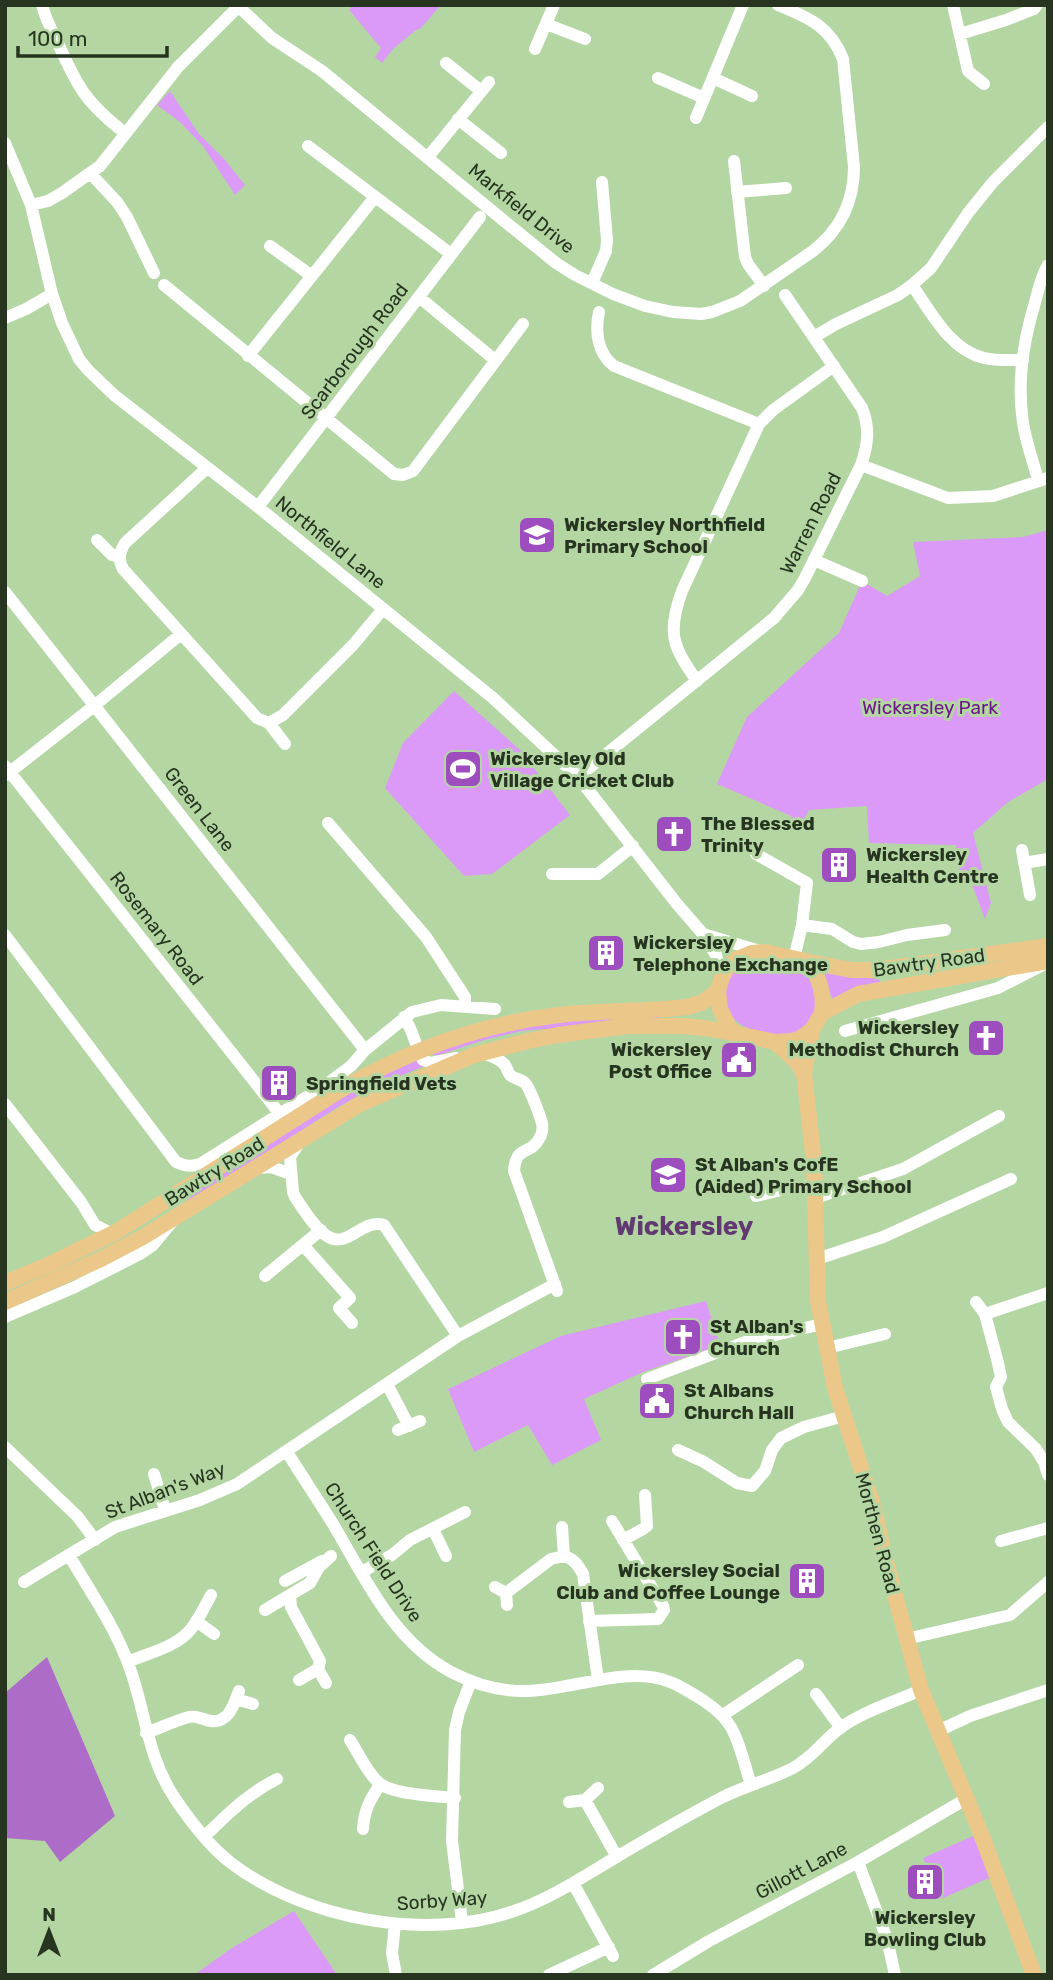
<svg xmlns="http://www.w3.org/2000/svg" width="1053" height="1980" font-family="Rubik,sans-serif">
	<rect width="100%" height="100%" fill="#b4d6a3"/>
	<!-- green -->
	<path fill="#db9af7" d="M353 5H441L421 28 416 30 393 49 382 63 375 57 381 48 349 10Z
		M170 91 199 134 225 160 245 185 235 195 203 146 180 122 157 105Z
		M1048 530V779L1008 802 973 833 991 903 985 919 971 882 960 880 956 845 869 843 867 806 809 810 798 830 793 827 791 816 717 784 747 717 839 633 862 581 887 596 920 576 913 542 1023 537Z
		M454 691 520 750 570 815 492 874 464 876 385 788 403 743Z
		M763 959C790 964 816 968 816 1001 816 1013 811 1022 802 1029 791 1036 783 1036 771 1034 760 1032 749 1030 740 1024 722 1011 719 981 738 968 745 962 754 960 763 959Z
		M825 972 879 975 880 984 833 999C829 994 824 978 825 972Z
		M659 1014V1020L521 1031 484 1040 439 1055H430L432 1051 526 1025Z
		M415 1057 427 1065 378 1085 338 1107 189 1202 184 1195 329 1102Z
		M706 1301 720 1345 643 1372 584 1399 601 1440 552 1465 528 1425 474 1452 448 1389 561 1336Z
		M973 1836 991 1877 941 1899 923 1858Z
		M294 1911 337 1975H194L232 1948Z"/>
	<!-- forest -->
	<path fill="#ad6cc8" d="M47 1657 115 1816 60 1862 45 1841 5 1838V1693Z"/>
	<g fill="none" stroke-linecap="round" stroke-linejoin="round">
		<!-- minor -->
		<path stroke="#fff" stroke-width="12" d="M42 5C45 18 51 29 57 41 77 86 85 102 125 133
			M953 5 968 71 984 84
			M239 7 272 38 322 71 503 220 556 263 575 275 613 294 645 306 673 312 701 314 712 312 740 301 813 251C840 230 854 201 854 167L843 59C830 26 809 18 778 5
			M546 24 585 39
			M960 34 1006 20 1034 9 1037 5
			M535 49 554 5
			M446 63 481 91
			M658 78 704 98
			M713 78 752 96
			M696 118 743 5
			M458 119 501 153
			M5 143 31 205 52 294 62 323 79 359 88 370 114 395 258 507 493 698 578 777 677 904 703 934 716 955 722 977
			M308 146 451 254
			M428 157 489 82
			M734 161 745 257 748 264 764 286
			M91 174 117 202 127 217 154 273
			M737 192 786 188
			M31 205 48 201 62 193 100 166 178 67 240 5
			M270 246 312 276
			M592 283 606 251 607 240 602 182
			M164 285 394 474 403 475 413 471 523 324
			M912 285C931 312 950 350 984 358 997 361 1010 360 1023 360
			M419 297 495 360
			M599 312C595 331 597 353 614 366L759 424
			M5 318 26 309 52 294
			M814 337 836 324 898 295 912 285 931 268 968 213 993 182 1048 127
			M248 356 375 197
			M861 465 948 498 993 496 1048 478
			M207 468 125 543C119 553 118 559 123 569L257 718 269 723 283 715 353 645 383 609
			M1038 480C1033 461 1026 442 1023 423 1017 383 1023 343 1034 306 1038 292 1040 278 1048 265
			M258 507 480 217
			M97 540 112 555 119 557
			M814 560 862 581
			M5 592 365 1050
			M697 681C672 646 667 632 682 591L759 424 773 410 834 366
			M269 723 285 744
			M5 766 280 1114
			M6 775 94 706 181 634
			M578 777 774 618 798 590 805 578 861 465C868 445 870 428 862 408L785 295
			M328 823 426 937 463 994 465 997V1006
			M1022 850 1030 895
			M756 854 807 883 802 925 794 959
			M1024 863 1048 859
			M552 874H598L633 846
			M802 925 832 929 853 942 861 944 879 942 907 935 945 930
			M703 934 760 951
			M5 935 176 1162C185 1166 191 1167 200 1164L324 1086 351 1066 365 1050 412 1012 441 1005 495 1009
			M404 1017C414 1032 415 1046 423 1060L431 1063 456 1058
			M845 1031 998 988 1043 965
			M481 1053C489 1055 499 1058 505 1065 507 1068 508 1073 510 1075 514 1079 521 1079 525 1083 530 1088 540 1116 542 1123 543 1128 542 1135 539 1139 530 1156 516 1144 514 1171L557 1291
			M5 1104 81 1202 95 1225 109 1232H116
			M299 1143 290 1157 293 1192 295 1197C304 1210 314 1227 327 1236 347 1250 362 1218 384 1225L458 1336
			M257 1168 271 1167 291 1174
			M756 1196 793 1187 815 1186
			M815 1198 903 1169 999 1116
			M303 1245 350 1298 339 1308 352 1323
			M817 1259 883 1237 1011 1179
			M265 1276 321 1230
			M976 1302 985 1314 998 1363 1001 1377 996 1387 1002 1409 1008 1422 1036 1449 1044 1462 1048 1475
			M985 1314 1048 1293
			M5 1317 75 1287 140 1254 153 1245 172 1222
			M827 1348 885 1334
			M647 1379 745 1342 822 1324
			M387 1384 409 1426
			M398 1430 420 1421
			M5 1447 78 1517 95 1540
			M678 1450 704 1462 737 1483 752 1486 765 1471 772 1450 781 1438 804 1427 844 1416
			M287 1452C302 1476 318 1500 333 1524 365 1578 393 1641 451 1672 474 1684 501 1692 528 1691 573 1690 626 1665 670 1682 679 1685 689 1692 698 1697 712 1706 724 1715 732 1729 741 1746 745 1767 751 1785
			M154 1474 165 1510
			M562 1527 564 1556C574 1559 578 1565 583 1574L598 1680
			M433 1529 446 1556
			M623 1540 643 1529 647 1526 645 1495
			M1001 1541 1048 1528
			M69 1555C89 1590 114 1625 128 1663 146 1710 146 1756 176 1800 191 1822 209 1846 231 1863 305 1919 426 1942 514 1911 547 1900 578 1880 608 1862 645 1840 683 1818 721 1798 744 1786 770 1780 793 1768 812 1758 823 1741 840 1728 864 1711 894 1702 921 1690
			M362 1572 392 1555 410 1540 465 1512
			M285 1581 322 1561
			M24 1582 115 1527 200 1500 237 1484 458 1336 555 1284
			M495 1587 506 1593 507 1605
			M506 1593 551 1559 564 1556
			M265 1610 290 1595
			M196 1621 214 1634
			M589 1621 658 1619 664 1610 663 1606 612 1521
			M906 1639 1010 1615 1048 1582
			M128 1662C148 1653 177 1647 191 1629 199 1619 205 1606 211 1595
			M318 1669 326 1683
			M299 1680 318 1669 320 1661 291 1607 290 1595 310 1583 319 1567 331 1556
			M816 1694 841 1728
			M236 1699 253 1704
			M723 1715 798 1665
			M938 1731 970 1716 1048 1690
			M146 1733C160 1728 174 1721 189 1717 197 1715 203 1720 211 1721 229 1723 234 1704 239 1691
			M350 1740C359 1754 366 1771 378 1782 392 1795 435 1796 455 1798
			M585 1800 598 1788
			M569 1802 585 1800 617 1857
			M363 1829C364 1811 370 1799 380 1785
			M204 1837C228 1814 247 1794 277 1779
			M858 1862 887 1939 895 1975
			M573 1883 613 1956
			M462 1922 452 1841 455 1730 459 1712 471 1681
			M395 1924 392 1953 396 1975
			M549 1975 609 1947
			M653 1975 709 1941 858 1862 966 1799"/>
		<!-- major -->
		<path stroke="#ecc78a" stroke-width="16" d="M810 962 851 970H876L1048 946
			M822 1013C825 993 819 980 810 962L765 952 752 953 735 960 727 968 722 977 718 991 720 1009 730 1029 737 1034 775 1042 792 1041 801 1038 812 1030 822 1013 858 994 1048 961
			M812 1030 804 1073 814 1162 818 1301 835 1388 873 1505 884 1555 921 1690 980 1831 1034 1975
			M775 1042 796 1061 804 1073
			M5 1283 50 1264 116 1232 342 1089C409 1050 482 1024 559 1015 601 1010 644 1012 687 1007L701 1003 718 991
			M5 1302 101 1259 143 1237 360 1104 474 1055 528 1041 558 1035 627 1026H682L705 1028 737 1034"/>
	</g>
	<!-- icons -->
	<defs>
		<symbol id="school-square" viewBox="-11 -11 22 22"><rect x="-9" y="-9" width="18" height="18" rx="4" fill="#9d4dbd" stroke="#b4d6a3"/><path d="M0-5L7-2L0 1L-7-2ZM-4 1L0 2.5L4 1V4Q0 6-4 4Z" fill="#fff"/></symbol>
		<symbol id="stadium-square" viewBox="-11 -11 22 22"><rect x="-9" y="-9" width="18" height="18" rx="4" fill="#9d4dbd" stroke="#b4d6a3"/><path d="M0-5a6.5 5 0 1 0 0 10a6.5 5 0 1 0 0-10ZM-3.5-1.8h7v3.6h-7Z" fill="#fff"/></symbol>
		<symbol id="church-square" viewBox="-11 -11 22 22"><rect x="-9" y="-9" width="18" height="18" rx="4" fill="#9d4dbd" stroke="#b4d6a3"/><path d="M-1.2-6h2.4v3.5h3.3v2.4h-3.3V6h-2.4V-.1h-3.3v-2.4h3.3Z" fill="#fff"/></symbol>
		<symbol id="building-square" viewBox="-11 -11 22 22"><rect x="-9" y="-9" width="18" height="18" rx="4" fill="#9d4dbd" stroke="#b4d6a3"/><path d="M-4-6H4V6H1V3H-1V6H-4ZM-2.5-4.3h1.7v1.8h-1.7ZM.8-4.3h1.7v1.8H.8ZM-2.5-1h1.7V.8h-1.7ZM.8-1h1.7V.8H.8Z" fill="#fff"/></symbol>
		<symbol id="civic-square" viewBox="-11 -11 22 22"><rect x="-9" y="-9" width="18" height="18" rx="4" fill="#9d4dbd" stroke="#b4d6a3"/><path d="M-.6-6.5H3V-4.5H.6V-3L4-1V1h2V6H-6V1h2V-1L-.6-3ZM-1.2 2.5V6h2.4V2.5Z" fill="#fff"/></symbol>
	</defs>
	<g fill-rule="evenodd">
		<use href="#school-square" x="515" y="513" width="44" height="44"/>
		<use href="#stadium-square" x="441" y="747" width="44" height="44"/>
		<use href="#church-square" x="652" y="812" width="44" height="44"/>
		<use href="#building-square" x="817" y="843" width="44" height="44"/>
		<use href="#building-square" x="584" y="931" width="44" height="44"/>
		<use href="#church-square" x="964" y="1016" width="44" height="44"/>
		<use href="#civic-square" x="717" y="1038" width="44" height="44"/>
		<use href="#building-square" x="257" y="1061" width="44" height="44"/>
		<use href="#school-square" x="646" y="1153" width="44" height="44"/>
		<use href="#church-square" x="661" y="1315" width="44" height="44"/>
		<use href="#civic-square" x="635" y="1379" width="44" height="44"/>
		<use href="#building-square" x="785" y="1559" width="44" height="44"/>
		<use href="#building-square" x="903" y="1860" width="44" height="44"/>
	</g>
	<g text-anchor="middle" stroke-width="6" stroke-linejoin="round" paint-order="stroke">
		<!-- street labels -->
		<g font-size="19" fill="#273420" stroke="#b4d6a3">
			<text transform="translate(522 208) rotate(39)" y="7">Markfield Drive</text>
			<text transform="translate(354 351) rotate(-53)" y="7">Scarborough Road</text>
			<text transform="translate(810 523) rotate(-63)" y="7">Warren Road</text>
			<text transform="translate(331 542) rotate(39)" y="7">Northfield Lane</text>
			<text transform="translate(200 809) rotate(52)" y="7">Green Lane</text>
			<text transform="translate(157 928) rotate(52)" y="7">Rosemary Road</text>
			<text transform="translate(929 962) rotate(-8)" y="7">Bawtry Road</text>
			<text transform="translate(214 1171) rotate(-32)" y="7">Bawtry Road</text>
			<text transform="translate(165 1490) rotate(-21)" y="7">St Alban's Way</text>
			<text transform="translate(878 1533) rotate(75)" y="7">Morthen Road</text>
			<text transform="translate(374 1552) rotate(57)" y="7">Church Field Drive</text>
			<text transform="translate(801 1870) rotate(-28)" y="7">Gillott Lane</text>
			<text transform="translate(442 1900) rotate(-4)" y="7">Sorby Way</text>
		</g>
		<!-- poi labels -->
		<g font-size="19" font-weight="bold" fill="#273420" stroke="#b4d6a3" text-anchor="start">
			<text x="564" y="531">Wickersley Northfield<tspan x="564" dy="22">Primary School</tspan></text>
			<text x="490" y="765">Wickersley Old<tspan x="490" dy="22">Village Cricket Club</tspan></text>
			<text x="701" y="830">The Blessed<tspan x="701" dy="22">Trinity</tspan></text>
			<text x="866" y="861">Wickersley<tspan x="866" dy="22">Health Centre</tspan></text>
			<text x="633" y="949">Wickersley<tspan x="633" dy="22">Telephone Exchange</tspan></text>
			<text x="959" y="1034" text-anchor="end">Wickersley<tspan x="959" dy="22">Methodist Church</tspan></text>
			<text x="712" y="1056" text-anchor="end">Wickersley<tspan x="712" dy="22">Post Office</tspan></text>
			<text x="306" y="1090">Springfield Vets</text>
			<text x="695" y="1171">St Alban's CofE<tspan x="695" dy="22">(Aided) Primary School</tspan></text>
			<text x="710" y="1333">St Alban's<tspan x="710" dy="22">Church</tspan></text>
			<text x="684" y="1397">St Albans<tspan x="684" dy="22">Church Hall</tspan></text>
			<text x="780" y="1577" text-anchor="end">Wickersley Social<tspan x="780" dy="22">Club and Coffee Lounge</tspan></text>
			<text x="925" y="1924" text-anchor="middle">Wickersley<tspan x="925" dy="22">Bowling Club</tspan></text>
		</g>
		<!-- park labels -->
		<g font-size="19" fill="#6c1889" stroke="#b4d6a3">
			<text x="930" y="714">Wickersley Park</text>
		</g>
		<!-- district labels -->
		<g font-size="26" font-weight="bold" fill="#613a72" stroke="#b4d6a3">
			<text x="684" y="1235">Wickersley</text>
		</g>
	</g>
	<!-- border -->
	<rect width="1053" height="1980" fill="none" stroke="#273420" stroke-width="14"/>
	<!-- north arrow -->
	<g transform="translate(49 1931)" stroke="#b4d6a3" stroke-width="5" paint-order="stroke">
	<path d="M0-5L12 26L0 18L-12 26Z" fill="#273420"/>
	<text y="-10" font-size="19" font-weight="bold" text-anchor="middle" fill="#273420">N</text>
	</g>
	<!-- scale -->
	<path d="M18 46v10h149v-10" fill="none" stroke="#273420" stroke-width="3.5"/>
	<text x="28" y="46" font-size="21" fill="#273420" stroke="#b4d6a3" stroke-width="5" paint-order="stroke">100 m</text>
</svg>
